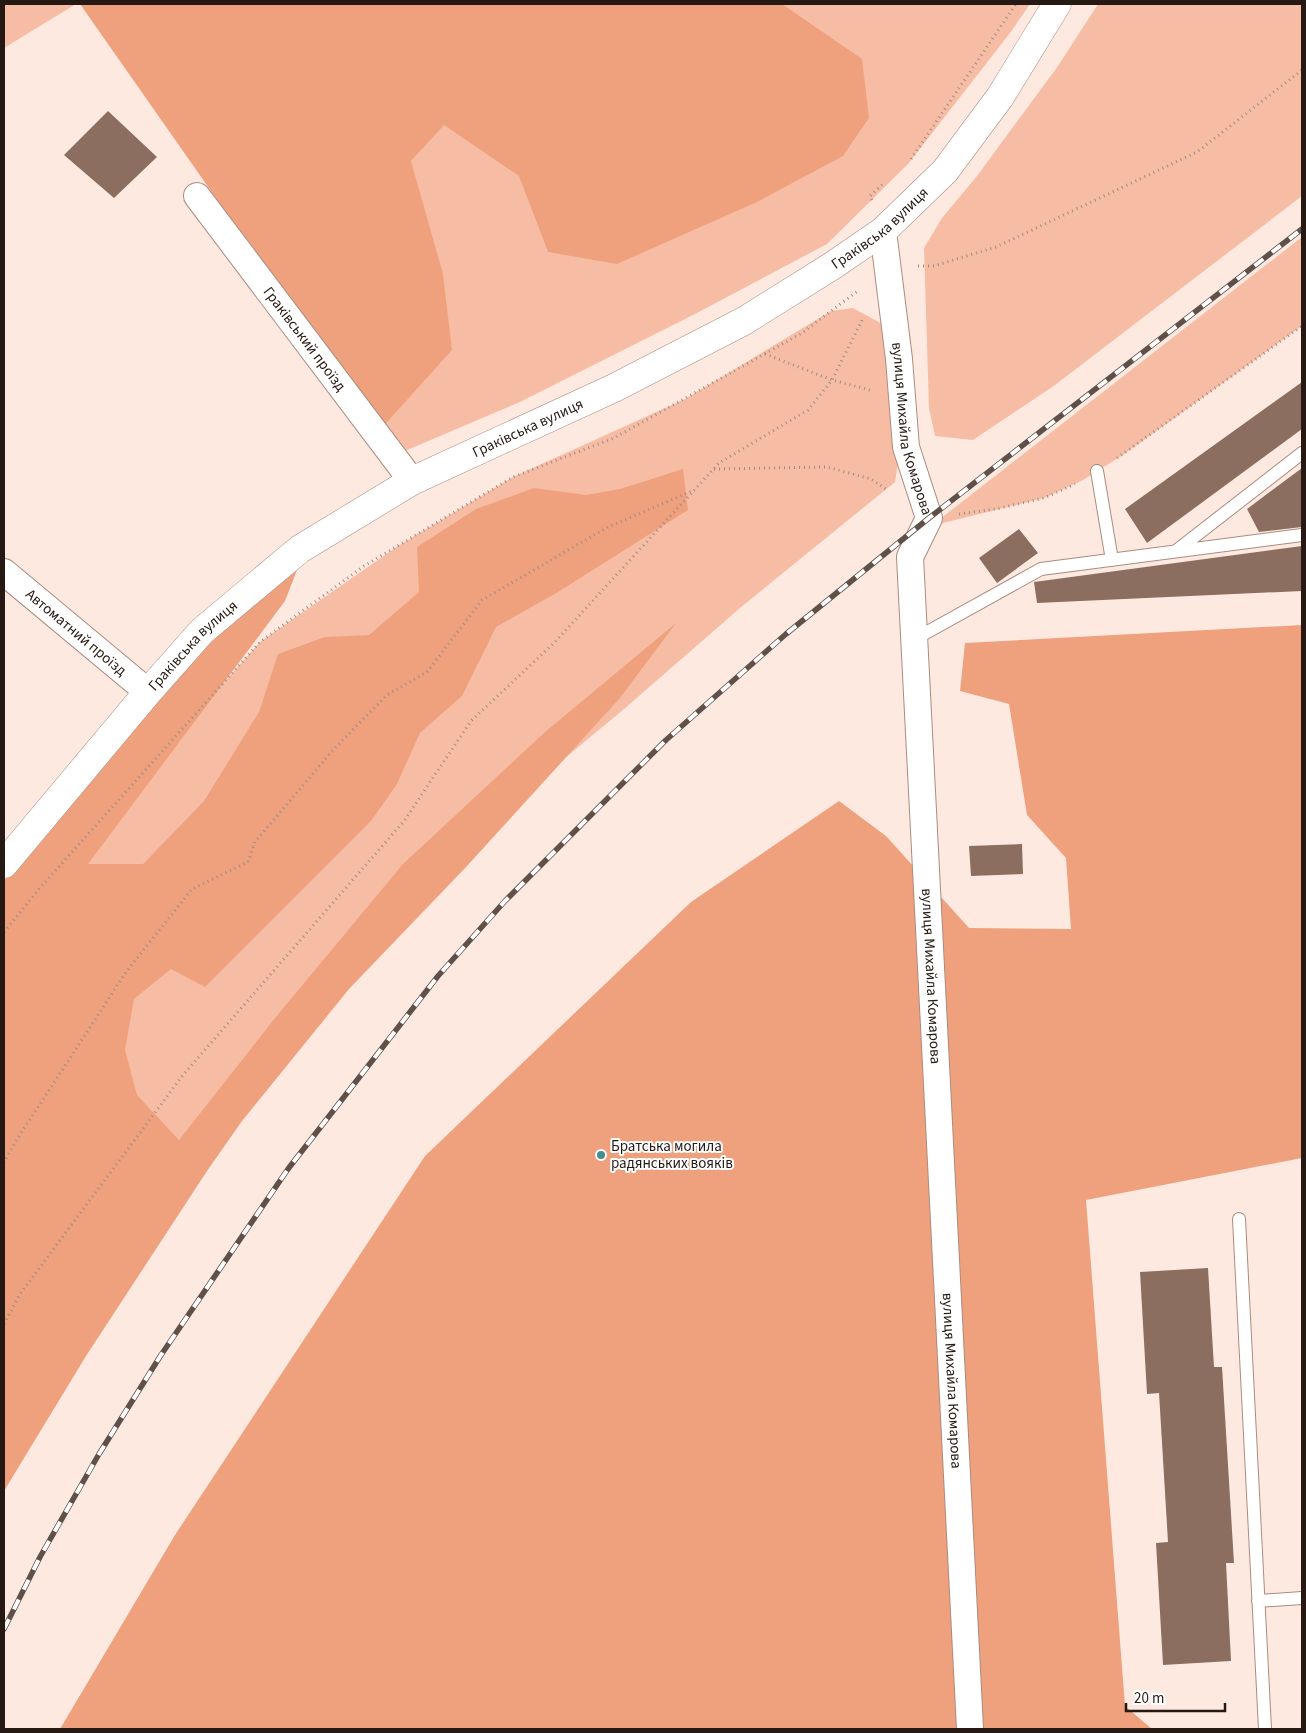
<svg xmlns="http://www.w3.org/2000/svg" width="1306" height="1733" font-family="'Source Sans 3',sans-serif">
	<rect width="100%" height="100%" fill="#fee9e0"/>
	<!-- green -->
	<path fill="#f7bda4" d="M4 4H76L4 48Z
		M335 4H1030L1010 33 908 164 827 244 693 315 520 402 393 456 376 432Z
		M1098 4H1302V196L1055 385 973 440 935 436 929 408 924 248 942 218 977 176 1058 66Z
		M1302 237V326L1126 453 1083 480 1044 498 931 526Z
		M853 308 888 327 900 452 895 482 740 608 624 709 464 842 179 1140 4 1178 91 831 260 642 398 546 513 477 685 399 831 311Z"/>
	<!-- forest -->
	<path fill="#efa17e" d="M80 4H782L862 59 869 118 843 156 757 202 617 264 548 252 519 176 444 125 411 161 443 274 452 350 379 431Z
		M683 469 688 510 558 592 496 627 462 696 420 733 397 784 371 821 205 987 171 969 134 999 125 1050 137 1095 179 1140 275 1018 403 864 545 732 676 623 620 698 467 866 349 989 242 1121 207 1171 86 1356 4 1491V881L209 634 302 557 285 601 88 864H143L204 801 259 712 278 654 325 637 369 635 419 592 417 547 476 509 534 488 586 495 620 489Z
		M1302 625V1158L1086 1200 1125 1706 1152 1729H60L175 1535 425 1156 691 902 839 801 886 836 969 928 1071 929 1066 858 1027 815 1009 704 960 691 965 643Z"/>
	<!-- building -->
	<path fill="#8c6e60" d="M108 111 157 157 114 198 64 155Z
		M1302 382V429L1147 543 1125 509Z
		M1302 468V527L1259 532 1247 509Z
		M1019 529 1038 553 997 583 979 558Z
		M1302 546V591L1037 603 1034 582Z
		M1022 844 1023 874 971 876 969 846Z
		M1208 1268 1214 1367H1222L1234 1563H1226L1231 1661 1163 1665 1156 1543 1168 1542 1159 1393 1147 1394 1140 1272Z"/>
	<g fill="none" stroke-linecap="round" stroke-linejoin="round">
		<defs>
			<path id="lane" d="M1097 471 1112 560
				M1176 551 1302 453
				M913 640 1041 569 1302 535
				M1239 1219 1265 1729
				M1258 1601 1302 1598"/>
			<g id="street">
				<path id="s1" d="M197 196 412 481"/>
				<path id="s2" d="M883 231 899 359 906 447 929 518 910 557 970 1729"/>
				<path id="s3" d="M4 572 148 692"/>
			</g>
			<g id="secondary">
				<path id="s4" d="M4 864 148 692 202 631 300 549 412 481 614 388 744 321 832 266 883 231 945 171 1000 97 1057 4"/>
			</g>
		</defs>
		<!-- lane casing -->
		<use href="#lane" stroke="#ac8b7e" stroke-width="14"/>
		<!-- street casing -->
		<use href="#street" stroke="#ac8b7e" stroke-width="28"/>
		<!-- secondary casing -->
		<use href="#secondary" stroke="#ac8b7e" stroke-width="29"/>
		<!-- path -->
		<path stroke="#9d8c85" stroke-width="3" stroke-dasharray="1 4" stroke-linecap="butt" d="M911 159 1016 4
			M872 200 870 196 884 183
			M918 266H934L996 247 1197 152 1302 70
			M765 354 832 380 870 390
			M1117 458 1302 326
			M714 469 827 467 871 479 886 489
			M959 514 996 509 1044 498 1075 484
			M4 932 39 889 260 642 364 566 513 477 614 438 802 333 859 290
			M4 1163 14 1144 126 972 192 889 248 862 255 842 333 750 387 695 427 672 482 600 608 527 692 491
			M4 1324 20 1294 183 1075 404 821 471 721 554 643 719 463 808 410 832 380 862 320"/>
		<!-- lane -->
		<use href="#lane" stroke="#fff" stroke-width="12"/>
		<!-- street -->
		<use href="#street" stroke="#fff" stroke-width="26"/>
		<!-- secondary -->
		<use href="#secondary" stroke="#fff" stroke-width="28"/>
		<defs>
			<path id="rail" d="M4 1629 40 1557 99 1454 161 1355 288 1169 438 976 505 901 666 740 786 634 929 518 1302 229"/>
		</defs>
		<!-- rail casing -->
		<use href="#rail" stroke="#5f504a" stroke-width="5.5"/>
		<!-- rail -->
		<use href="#rail" stroke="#fff" stroke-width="4" stroke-dasharray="11" stroke-linecap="butt"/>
	</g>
	<!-- markers -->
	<circle fill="#458d8e" stroke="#fff" stroke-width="2" cx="601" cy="1155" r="5"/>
	<g text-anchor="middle" stroke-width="4" stroke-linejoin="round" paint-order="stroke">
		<!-- street labels -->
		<g font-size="15" fill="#261914" stroke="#fff">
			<text dy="5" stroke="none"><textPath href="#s4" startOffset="1098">Граківська вулиця</textPath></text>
			<text dy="5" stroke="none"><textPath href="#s1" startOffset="179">Граківський проїзд</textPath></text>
			<text dy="5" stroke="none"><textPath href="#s4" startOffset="692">Граківська вулиця</textPath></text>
			<text dy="5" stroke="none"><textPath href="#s2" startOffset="200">вулиця Михайла Комарова</textPath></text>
			<text dy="5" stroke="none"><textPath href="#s3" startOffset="94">Автоматний проїзд</textPath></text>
			<text dy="5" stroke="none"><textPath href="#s4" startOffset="289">Граківська вулиця</textPath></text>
			<text dy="5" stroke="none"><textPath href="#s2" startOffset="755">вулиця Михайла Комарова</textPath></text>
			<text dy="5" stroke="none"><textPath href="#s2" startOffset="1160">вулиця Михайла Комарова</textPath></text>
		</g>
		<!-- poi labels -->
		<g font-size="15" fill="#261914" stroke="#fff" text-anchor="start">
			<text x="611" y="1151">Братська могила<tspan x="611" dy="17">радянських вояків</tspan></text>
		</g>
	</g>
	<!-- border -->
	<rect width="1306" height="1733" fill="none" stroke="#261914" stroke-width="10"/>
	<!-- scale -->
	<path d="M1126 1703v8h99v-8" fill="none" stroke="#261914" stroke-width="2.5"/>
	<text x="1134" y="1703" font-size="15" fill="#261914" stroke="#ffffff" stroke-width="4" paint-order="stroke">20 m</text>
</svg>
